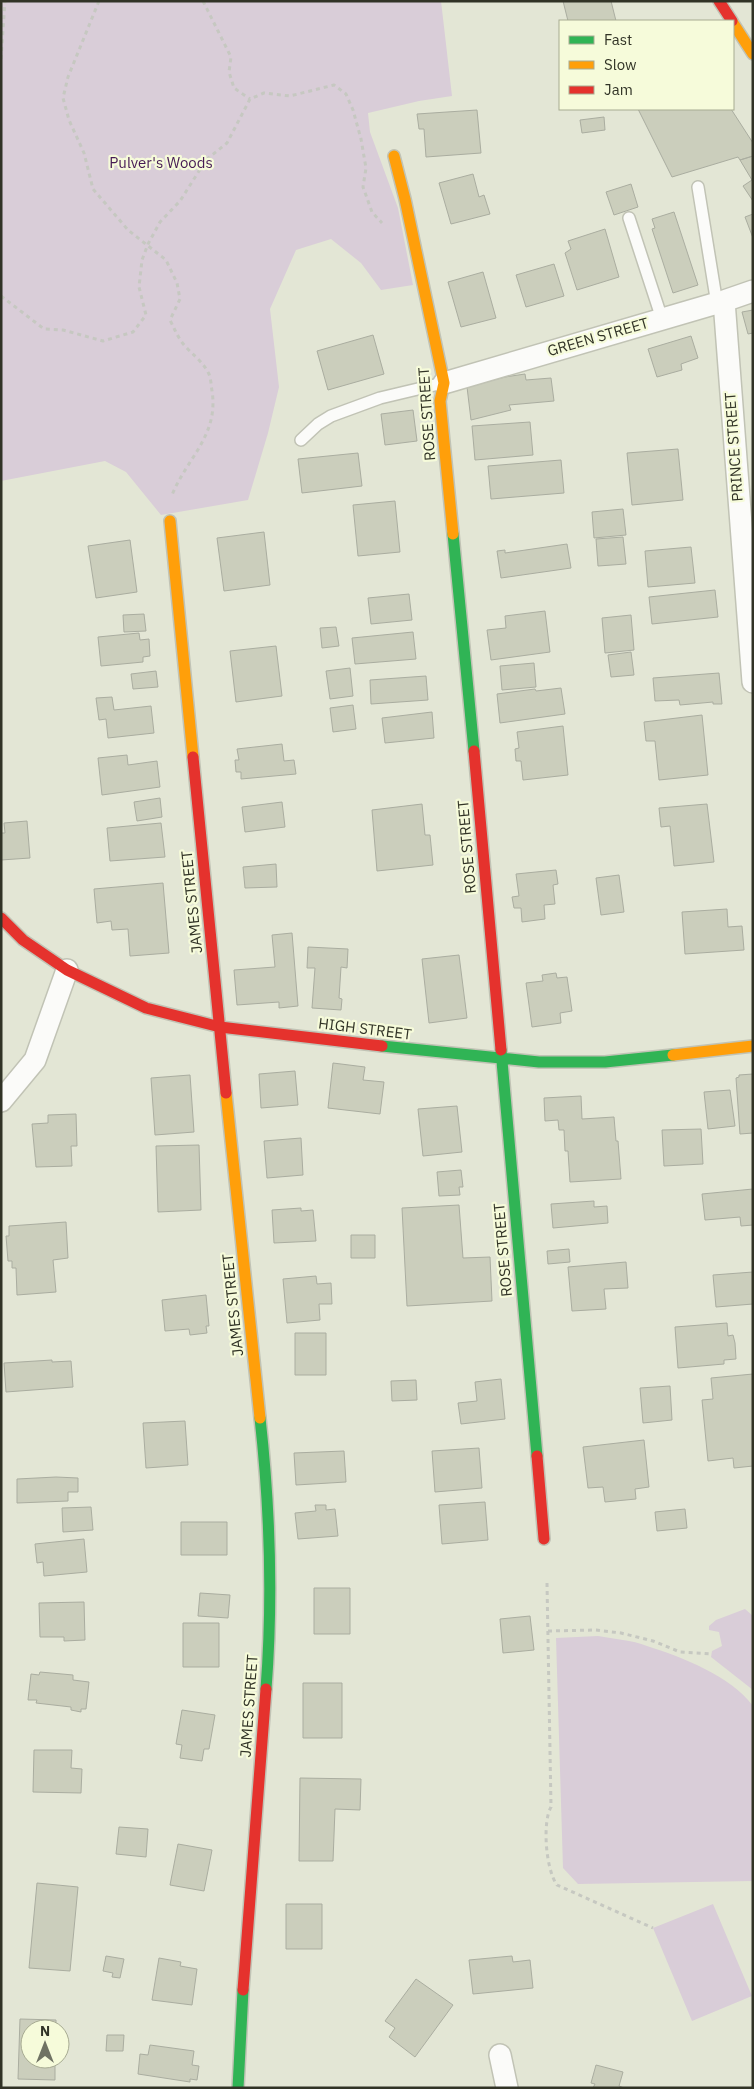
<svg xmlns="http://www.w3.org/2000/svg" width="754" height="2089" font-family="'IBM Plex Sans',sans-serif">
	<rect width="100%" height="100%" fill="#e3e6d5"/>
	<!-- green -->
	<path fill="#d9cdd8" d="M1 1H441L452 96 419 101 368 113 370 132 398 208 413 285 381 290 361 263 331 239 296 250 270 309 279 387 268 433 248 500 161 515 126 472 105 461 1 481Z
		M745 1609 753 1616V1690L711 1657 712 1651 722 1646 719 1632 709 1630V1626L716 1620Z
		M598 1636C614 1639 632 1640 647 1646 682 1657 731 1676 753 1706V1881L578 1884 563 1868 556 1638Z
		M713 1904 752 1996 692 2021 653 1928Z"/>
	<!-- building -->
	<path fill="#cbcebc" stroke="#aaada0" d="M563 1H611L616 21H568Z
		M638 109H731L753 143V156L740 160 738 157 672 177Z
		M477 110 481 153 426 157 424 129H419L417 114Z
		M604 117 605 130 582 133 580 120Z
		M753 156V201L743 186 752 180 740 160Z
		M473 174 479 197 484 195 490 214 451 224 439 183Z
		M631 184 638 207 614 215 606 192Z
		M674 212 698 285 673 293 652 229 655 228 652 219Z
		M753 214V238L745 217Z
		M605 229 619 277 577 290 565 253 571 249 568 241Z
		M554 264 564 296 526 307 516 275Z
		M483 272 496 318 461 327 448 282Z
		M753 310V333L748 334 742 312Z
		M373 335 384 374 328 390 317 351Z
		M691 336 698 358 681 364 682 370 657 377 648 349Z
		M525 374 526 380 551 378 554 401 509 405 511 410 471 420 467 387 505 377Z
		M413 410 417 441 385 445 381 414Z
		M530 422 533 455 475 460 472 426Z
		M678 449 683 500 632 505 627 453Z
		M358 453 362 486 302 493 298 459Z
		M561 460 564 493 491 499 488 466Z
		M395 501 400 552 358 556 353 505Z
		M623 509 626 535 594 538 592 512Z
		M264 532 270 585 224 591 217 538Z
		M623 537 626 564 598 566 596 539Z
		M130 540 137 592 96 598 88 546Z
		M567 544 571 568 501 578 497 551 505 550V553Z
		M691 547 695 583 648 587 645 551Z
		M715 590 718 617 652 624 649 597Z
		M409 594 412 620 371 624 368 598Z
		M545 611 550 652 491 660 487 630 506 628 505 616Z
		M144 614 146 631 124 632 123 615Z
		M631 615 634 650 605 653 602 618Z
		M336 627 339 646 322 648 320 628Z
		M413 632 416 659 355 664 352 638Z
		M139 633 140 640 149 639 150 656 143 657V662L101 666 98 637Z
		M276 646 282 696 236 702 230 651Z
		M631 652 634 675 611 677 608 655Z
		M534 663 536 687 502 690 500 666Z
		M350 668 353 696 330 699 326 671Z
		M156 671 158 687 133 689 131 674Z
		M719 673 722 704H713V702L680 705 679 700 655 701 653 678Z
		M426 676 428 700 371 704 370 680Z
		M561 688 565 714 500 723 497 694 535 689 536 691Z
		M112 697 114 710 151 706 154 733 108 738 106 719 99 720 96 698Z
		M353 705 356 729 333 732 330 708Z
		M432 712 434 738 385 743 382 718Z
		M702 715 708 775 659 780 655 741H646L644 722Z
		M563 726 568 775 523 780 521 761H516L515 749 519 748 517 732Z
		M282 744 284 761 294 760 296 774 241 779V772H236L235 760H239L237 749Z
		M127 755 128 765 157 761 160 787 102 795 98 758Z
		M160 798 162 817 137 821 134 802Z
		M282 802 285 827 245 832 242 807Z
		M422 804 425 835H430L433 865 377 871 372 810Z
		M707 804 714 862 674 866 670 826 661 827 659 808Z
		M27 821 30 858 1 860V833H5L4 823Z
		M161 823 165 857 110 861 107 828Z
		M276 864 277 887 245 888 243 867Z
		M556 870 558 884 553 885 555 904 544 905 545 919 522 922 521 908H514L512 897 519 896 516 874Z
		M619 875 624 912 601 915 596 878Z
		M163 883 169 953 130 956 128 929 112 930 111 921 97 923 94 889Z
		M727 909 728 927 742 926 744 950 685 954 682 912Z
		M292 933 298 1006 279 1008V1002L237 1005 234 970 275 967 272 935Z
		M308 947 348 949 347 968 341 967 339 998 342 999 341 1010 312 1008 315 968H307Z
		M459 955 467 1018 429 1023 422 959Z
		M556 973 557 978 567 977 572 1011 560 1013 561 1023 532 1027 526 983 543 981 542 975Z
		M333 1063 365 1067 363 1080 384 1082 380 1114 328 1108Z
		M295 1071 298 1105 261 1108 259 1074Z
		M753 1074V1133L740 1134 736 1078 739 1077V1075Z
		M190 1075 194 1132 155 1135 151 1078Z
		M730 1090 735 1126 708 1129 704 1092Z
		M581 1096 582 1119 614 1117 616 1141H618L621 1179 570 1182 568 1151H565L564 1130H559L558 1120 545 1121 544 1098Z
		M457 1106 462 1152 423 1156 418 1109Z
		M76 1114 77 1146H71L72 1166 36 1167 32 1124 48 1123V1115Z
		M701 1129 703 1164 664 1166 662 1130Z
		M301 1138 303 1175 267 1178 264 1141Z
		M199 1145 201 1210 158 1212 156 1146Z
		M461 1170 463 1187H459L460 1195 439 1196 437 1172Z
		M753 1189V1225L741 1226 740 1217 705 1220 702 1194Z
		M594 1201V1207L607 1206 608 1223 553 1228 551 1204Z
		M459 1205 463 1258 490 1257 492 1301 407 1306 402 1208Z
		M301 1208V1211L313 1210 316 1241 274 1243 272 1210Z
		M66 1222 68 1258 53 1260 56 1292 17 1295 16 1268H12V1261H8L6 1236H9V1226Z
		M351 1235H375V1258H351Z
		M569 1249 570 1262 548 1264 547 1251Z
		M626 1262 628 1288 604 1289 606 1309 572 1311 568 1267Z
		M753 1272V1304L716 1307 713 1275Z
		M316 1276 317 1284 331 1283 332 1304H319L320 1320 287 1323 283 1279Z
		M206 1295 209 1326H206L207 1333 190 1335 189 1329 165 1331 162 1300Z
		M727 1323 728 1336 733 1335 735 1343 736 1359 724 1360V1364L678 1368 675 1327Z
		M295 1333H326V1375H295Z
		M52 1360V1362L71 1361 73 1387 6 1392 4 1363Z
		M753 1374V1466L734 1468 733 1458 708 1461 702 1400 713 1399 711 1378Z
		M501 1379 505 1419 461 1424 458 1403 477 1401 475 1382Z
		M416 1380 417 1400 392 1401 391 1381Z
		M670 1386 672 1420 643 1423 640 1388Z
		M185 1421 188 1465 146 1468 143 1423Z
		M644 1440 649 1487 635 1489 636 1499 605 1502 603 1487 588 1488 583 1447Z
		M479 1448 482 1488 435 1492 432 1451Z
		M344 1451 346 1482 296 1485 294 1453Z
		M56 1477 78 1478V1492H68V1501L17 1503V1479Z
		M485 1502 488 1540 442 1544 439 1505Z
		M315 1505H326V1510L335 1509 338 1536 298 1539 295 1513 316 1511Z
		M91 1507 93 1530 63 1532 62 1508Z
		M685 1509 687 1528 657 1531 655 1512Z
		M181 1522H227V1555H181Z
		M84 1539 87 1572 44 1576 43 1562 37 1563 35 1544Z
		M314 1588H350V1634H314Z
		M200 1593 230 1595 228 1618 198 1616Z
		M84 1602 85 1640 64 1641V1637H40L39 1603Z
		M530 1616 534 1650 503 1653 500 1619Z
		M183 1623H219V1667H183Z
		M40 1672 73 1675V1680L89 1682 86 1709H81V1712L71 1710V1707L36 1703 37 1700H28L31 1674 39 1675Z
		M303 1683H342V1738H303Z
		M182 1710 215 1715 209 1749H204L202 1761 180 1758 182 1745 176 1744Z
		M34 1750H72L71 1768 82 1769 81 1793 33 1792Z
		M300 1778 361 1779 360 1810 335 1809 333 1861H299Z
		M119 1827 148 1829 146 1857 116 1854Z
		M178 1844 212 1850 204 1891 170 1885Z
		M37 1883 78 1887 70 1971 29 1968Z
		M286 1904H322V1949H286Z
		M106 1956 124 1959 120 1978 112 1977 113 1973 103 1971Z
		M512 1956 513 1962 530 1960 533 1988 473 1994 469 1960Z
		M159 1958 181 1962 180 1966 197 1969 192 2005 152 2000Z
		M416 1979 453 2005 415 2057 389 2037 395 2028 385 2021Z
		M20 2019 56 2020V2029H30V2059H55V2080L18 2079Z
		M107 2035H124L123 2051H106Z
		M150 2045 194 2051 192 2065 199 2066 197 2080 190 2079V2082L138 2074 140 2054 148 2055Z
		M596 2065 623 2072 619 2086 624 2088H593L595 2084 591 2083Z"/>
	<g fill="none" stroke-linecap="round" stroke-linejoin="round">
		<defs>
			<path id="lane" d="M698 187 717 304
				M629 218 662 319
				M301 440 318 424 331 416 380 398 443 383"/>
			<path id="street" d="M724 301 753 682
				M444 383 724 301 753 291
				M1 1101 35 1060 67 970
				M500 2055 507 2088"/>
			<path id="fast" d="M453 534 474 751
				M382 1046 539 1062H605L673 1055
				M501 1050 537 1456
				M260 1418C270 1508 273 1598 266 1689
				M238 2088 243 1990"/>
			<path id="slow" d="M733 23 753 54
				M394 156 405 199 444 383 440 401 453 534
				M170 521 193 757
				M673 1055 753 1046
				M226 1093 260 1418"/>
			<path id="jam" d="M719 1 732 21
				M474 751 501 1050
				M193 757 226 1093
				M1 918 23 940 67 970 146 1008 220 1027 382 1046
				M537 1456 544 1539
				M243 1990 266 1689"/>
		</defs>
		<!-- lane casing -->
		<use href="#lane" stroke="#c1c3b5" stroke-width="14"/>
		<!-- street casing -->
		<use href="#street" stroke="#c1c3b5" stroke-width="24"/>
		<!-- fast casing -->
		<use href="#fast" stroke="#c1c3b5" stroke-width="14"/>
		<!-- slow casing -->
		<use href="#slow" stroke="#c1c3b5" stroke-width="14"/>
		<!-- jam casing -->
		<use href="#jam" stroke="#c1c3b5" stroke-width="14"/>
		<!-- path -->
		<path stroke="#c6c8c1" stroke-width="3" stroke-dasharray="4 4" stroke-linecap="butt" d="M99 1 68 77 63 98 69 120 84 153 93 189 128 230 166 260 177 283 180 299 170 320C175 330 178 338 185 346 193 355 202 361 208 372 211 377 211 385 212 391 219 435 187 458 172 495
			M203 1 231 57 229 72 234 88 250 99
			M1 59 5 1
			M1 296 44 329 63 330 103 341 133 332 146 315 139 287 142 260 148 244 160 222 180 201 206 160 227 143 250 99 264 93 290 96 334 85 346 94 353 110 361 139 366 168 363 187 372 212 382 223
			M547 1583 551 1807C542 1823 546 1870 557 1885L653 1928
			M548 1631 596 1630 621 1633 653 1641 680 1652 712 1654
			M752 1996H753"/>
		<!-- lane -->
		<use href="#lane" stroke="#fbfbf9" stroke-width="11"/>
		<!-- street -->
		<use href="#street" stroke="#fbfbf9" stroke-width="21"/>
		<!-- fast -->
		<use href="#fast" stroke="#30b455" stroke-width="11"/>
		<!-- slow -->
		<use href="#slow" stroke="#ff9f0a" stroke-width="11"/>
		<!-- jam -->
		<use href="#jam" stroke="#e5322d" stroke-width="11"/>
	</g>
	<g text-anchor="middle" stroke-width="4.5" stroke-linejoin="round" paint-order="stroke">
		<!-- park labels -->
		<g font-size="15" fill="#461a54" stroke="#f6fbda">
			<text x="161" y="168">Pulver's Woods</text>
		</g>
		<!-- street labels -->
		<g font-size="15" fill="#313326" stroke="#f6fbda">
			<text transform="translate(598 337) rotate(-16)" y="5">GREEN STREET</text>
			<text transform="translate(427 414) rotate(-94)" y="5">ROSE STREET</text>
			<text transform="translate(734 447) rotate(-94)" y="5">PRINCE STREET</text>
			<text transform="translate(467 847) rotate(-95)" y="5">ROSE STREET</text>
			<text transform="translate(192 902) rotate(-96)" y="5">JAMES STREET</text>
			<text transform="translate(365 1029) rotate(7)" y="5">HIGH STREET</text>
			<text transform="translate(503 1250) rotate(-95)" y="5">ROSE STREET</text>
			<text transform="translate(233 1305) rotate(-96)" y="5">JAMES STREET</text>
			<text transform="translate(249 1706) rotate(-86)" y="5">JAMES STREET</text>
		</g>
	</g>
	<!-- border -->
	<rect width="754" height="2089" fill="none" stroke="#313326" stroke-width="5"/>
	<!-- legend -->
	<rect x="559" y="20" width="175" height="90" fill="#f6fbda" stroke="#a7ab92"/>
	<rect x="569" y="36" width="25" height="8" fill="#30b455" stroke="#a7ab92"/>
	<text x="604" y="45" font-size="15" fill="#313326">Fast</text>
	<rect x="569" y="61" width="25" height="8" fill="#ff9f0a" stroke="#a7ab92"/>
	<text x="604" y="70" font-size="15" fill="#313326">Slow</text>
	<rect x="569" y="86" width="25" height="8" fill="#e5322d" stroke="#a7ab92"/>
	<text x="604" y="95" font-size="15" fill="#313326">Jam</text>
	<!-- north arrow -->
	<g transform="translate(45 2044)"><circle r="24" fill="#f6fbda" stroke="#a7ab92"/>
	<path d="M0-4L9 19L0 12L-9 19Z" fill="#6f7263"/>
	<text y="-8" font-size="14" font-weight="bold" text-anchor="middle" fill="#313326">N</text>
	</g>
</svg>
